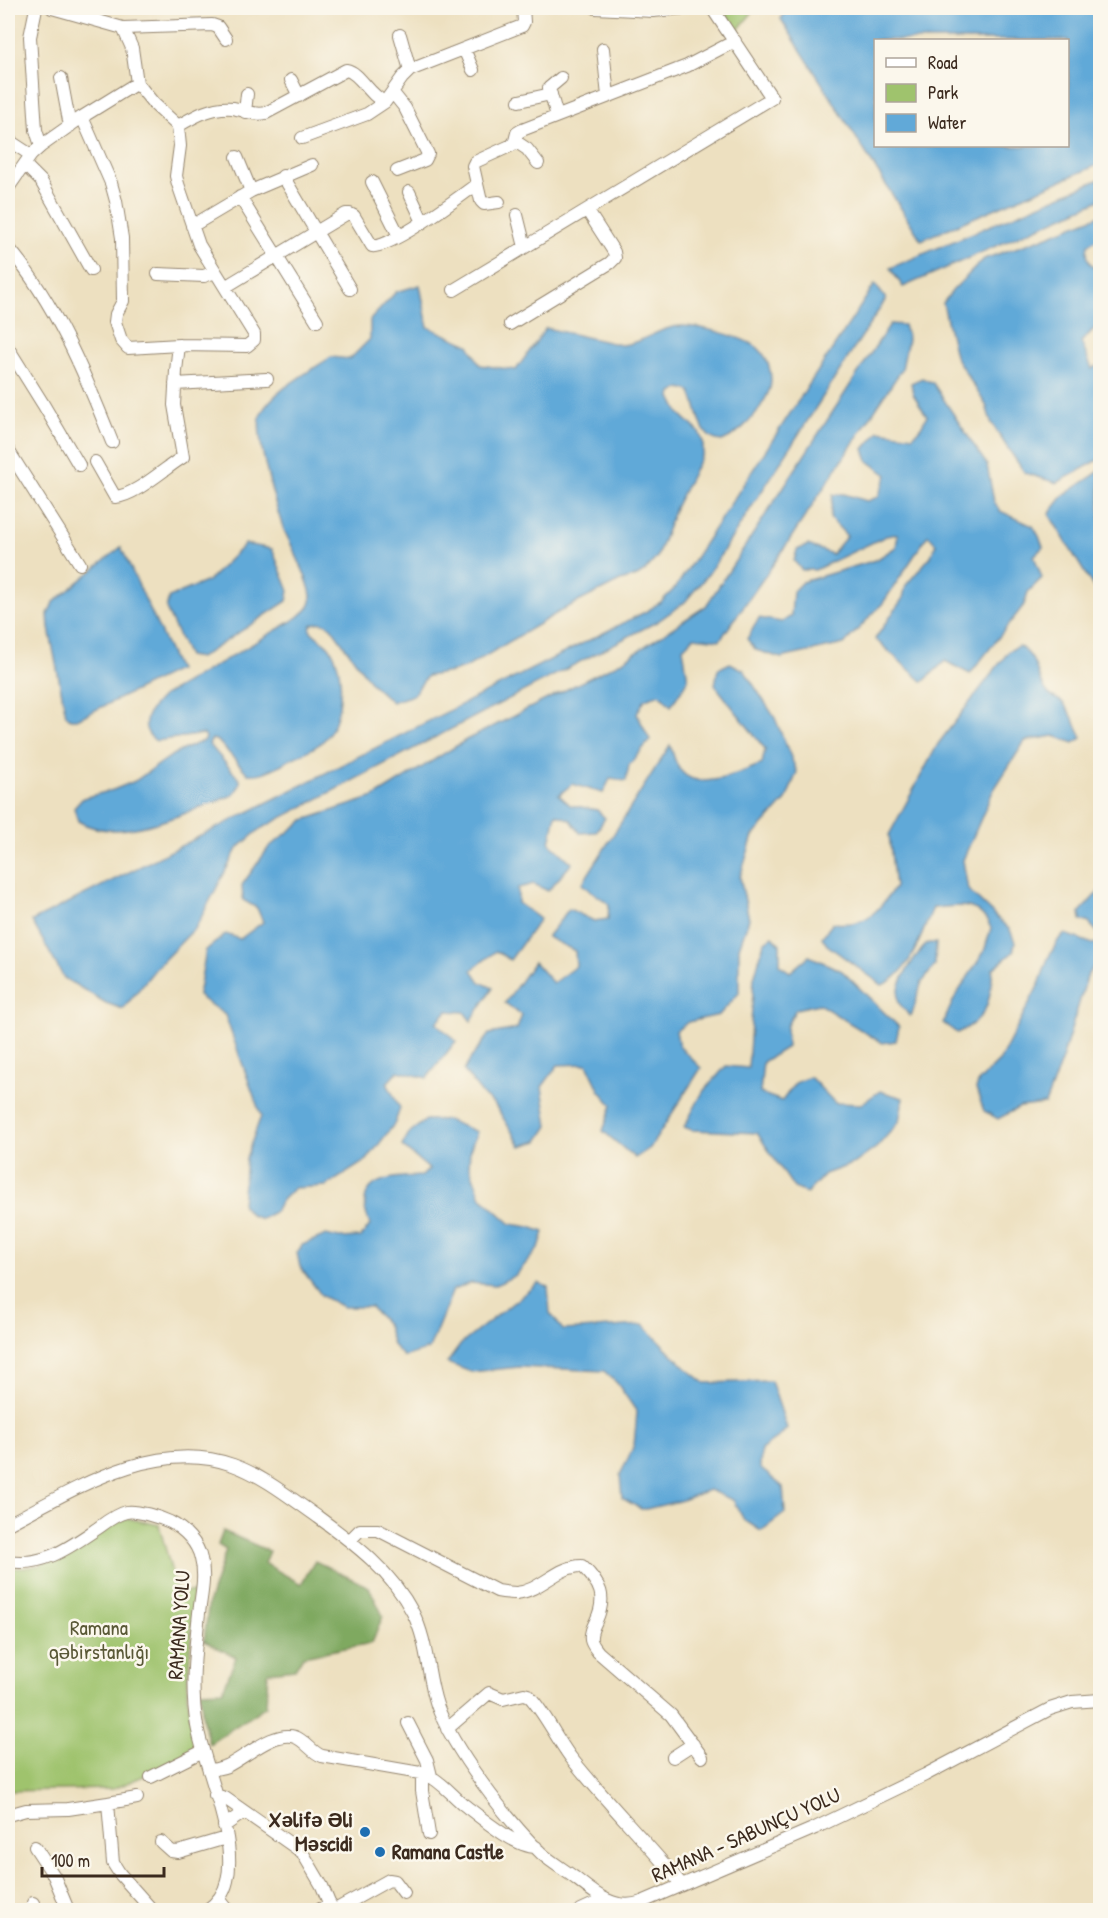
<svg xmlns="http://www.w3.org/2000/svg" width="1108" height="1918" font-family="'Patrick Hand',sans-serif">
	<rect width="100%" height="100%" fill="#fbf7ec"/>
	<filter id="ink" filterUnits="userSpaceOnUse"><feTurbulence type="fractalNoise" baseFrequency=".0167" numOctaves="2"/><feDisplacementMap in="SourceGraphic" scale="12" xChannelSelector="R" yChannelSelector="G"/><feConvolveMatrix kernelMatrix="1 2 1 2 8 2 1 2 1" color-interpolation-filters="sRGB"/></filter>
	<filter id="wash" filterUnits="userSpaceOnUse"><feTurbulence type="fractalNoise" baseFrequency=".008" numOctaves="4" result="noise"/><feDisplacementMap in="SourceGraphic" scale="24" xChannelSelector="R" yChannelSelector="G"/><feGaussianBlur stdDeviation="1.35" result="paint"/><feColorMatrix in="noise" values="0 0 0 0 0 0 0 0 0 0 0 0 0 0 0 0 0 1.4 0 .05"/><feComposite in="paint" operator="in"/></filter>
	<g filter="url(#wash)">
		<rect width="100%" height="100%" fill="#ede0c0"/>
		<!-- green -->
		<path fill="#9fc36d" stroke="#6d7646" stroke-width="1.5" d="M721 8H756L737 31Z
			M126 1518 159 1525 177 1591 194 1592 187 1695 197 1748 148 1774 113 1789 8 1791V1568H24L40 1565Z"/>
		<!-- forest -->
		<path fill="#7fa960" stroke="#5d6a3f" stroke-width="1.5" d="M223 1531 269 1551 264 1563 301 1584 315 1561 369 1587 383 1616 372 1643 303 1656 295 1669 268 1672 266 1706 209 1744 203 1720 200 1691 223 1690 236 1657 204 1641 209 1601 226 1550 218 1545Z"/>
		<!-- water -->
		<path fill="#61a9d8" stroke="#4e6a7b" stroke-width="1.5" fill-rule="evenodd" d="M786 8H1100V164L921 240 781 19ZM876 40H1068V146H876Z
			M1100 179V200L903 287 890 268Z
			M1100 215V237L1088 245C1085 260 1090 264 1100 273V323L1081 342 1092 369 1100 364V459L1057 483 1025 473 1005 444 991 422 986 405 955 356 943 303 953 290 984 259 1038 240Z
			M875 284 886 299 709 573 685 602 658 621 260 829 237 849 196 927 156 968 123 1009 106 1003 64 978 32 921 647 611 662 601 676 587Z
			M420 285 428 327 469 345 480 365 516 370 546 328 621 345C643 344 660 326 682 326 700 326 744 337 758 348 769 358 774 378 769 391 761 410 742 433 722 441 697 440 700 407 690 391L681 388 672 393 671 397 679 413 699 432 703 442V453L675 508 657 557 645 571 637 576 620 581 564 609 467 667 452 672 427 676 413 695 392 702 371 683 331 627C324 622 319 621 311 625L310 630C317 639 328 642 333 653 345 676 343 722 323 741 315 749 301 754 291 759 278 766 263 776 248 774L218 741 212 739 209 744 240 780V785L233 795C190 810 121 847 78 821L74 808 83 798 113 790 135 781 174 754 205 740 206 737 204 734 156 741C135 727 150 708 163 696L292 621C298 616 309 611 311 602 314 588 291 545 284 530 277 511 253 431 261 414 272 391 310 371 331 357L350 359 370 339V320L396 292Z
			M890 324 904 325 908 339 902 369 777 559 720 640 694 637 683 648 688 680 671 706 660 694 645 699 637 714 650 740 629 765 626 781 610 779 603 793 572 784 559 795 570 805 597 810 605 818 596 832 580 833 571 820 556 814 550 843 572 863 548 891 534 884 518 888V903L540 919 510 960 496 951 472 970 480 982 493 988 471 1021 464 1012 447 1011 436 1023 456 1041 427 1078 398 1071 387 1083 400 1108 395 1123 367 1160 326 1186 294 1188 282 1200 274 1212 261 1219 251 1215 242 1205 246 1158 261 1116 225 1015 198 996 206 950 226 934 240 939 263 922 257 908 243 900 242 885 269 847 304 820 374 797 466 740 621 662 706 606Z
			M922 378 933 383 987 465 994 502 1000 511 1033 526 1039 536 1043 547 1034 556 1042 578 1028 592 1024 605 970 674 945 661 923 682 875 639 903 598 906 585 931 556 936 544 928 535 883 603 844 644 781 658 756 650 747 639 759 618 782 622 791 616 793 591 802 582 876 560 896 547 898 534 886 536 815 570H802L794 561 797 550 808 545 832 554 847 536 830 518 833 495 844 494 867 501 878 497 887 475 868 461 864 449 879 431 913 436 921 427 927 416 913 394 911 383Z
			M1100 471V598L1049 514 1064 495Z
			M245 544 272 549 289 591 287 601 200 658 188 656 166 609 169 597 208 581Z
			M121 547 178 670 77 719H70L66 715 49 628 48 614 53 603Z
			M1018 646C1040 657 1034 677 1048 693 1052 698 1060 699 1064 704 1072 713 1077 728 1082 738L1074 743 1054 736 1025 741 993 791 963 860 968 890 1010 930 1015 942 1013 952 993 969C989 1002 990 1018 957 1033L943 1023 955 997 984 952 991 928C978 900 959 906 933 908 921 934 911 974 882 985L827 945 822 937 833 923C867 927 877 912 895 887L889 835 938 744 1009 651Z
			M730 663 744 670 775 718 797 772 786 800 753 836 740 877 749 919 739 948V993L719 1015 688 1022 676 1031 679 1046 701 1068 650 1148 635 1158 603 1131 612 1105 600 1091 587 1064 558 1065 542 1087 548 1126 538 1141 521 1146 495 1105 484 1096 464 1071 471 1058 489 1034 517 1029 522 1015 505 1003 534 962 553 983 576 966 575 951 547 937 569 909 594 921 608 919 609 904 582 884 670 745C673 752 675 765 681 771 699 793 741 772 762 764L765 749 715 685 718 669Z
			M1100 890V958L1088 974 1062 1059 1045 1104 1020 1107 998 1119 984 1111 976 1089 979 1081 1000 1060 1040 982 1048 958 1059 939 1065 934 1093 944 1100 942 1099 934 1089 923 1081 920 1080 912Z
			M773 936 780 944V965L790 972 809 956 842 971 899 1027 896 1041 882 1043 819 1004 796 1009 786 1027 787 1047 763 1062 760 1093 782 1101 795 1083 810 1077 835 1103 861 1104 880 1091 903 1098 899 1122 877 1147 855 1163 825 1174 807 1193 794 1188 757 1133 692 1130 684 1127 703 1092 726 1066 748 1068 754 978 764 943Z
			M928 943H936L935 965 921 984 912 1014 910 1016C905 1010 897 1004 898 996 898 980 916 954 928 943Z
			M426 1120H447L477 1132 470 1150 469 1165 481 1197 511 1224 530 1227 544 1232 539 1248 516 1275 496 1285 470 1283 453 1290 429 1349 404 1357 393 1345 387 1325 371 1307H343L322 1296 300 1267 297 1253 302 1245 326 1235 339 1238 361 1237 370 1225C368 1219 365 1212 365 1206 363 1175 401 1177 422 1176L429 1169 402 1146 409 1133Z
			M538 1283 548 1287 550 1313 563 1330 643 1325 685 1367 705 1383 771 1381 787 1428 781 1435 761 1450 760 1468 783 1487 785 1513 761 1531 744 1520 733 1500 709 1490 679 1501 646 1509H641L622 1498 620 1475 634 1446 637 1412 617 1383 604 1371 519 1367 471 1372 447 1363 461 1344Z"/>
	</g>
	<g filter="url(#ink)">
		<g fill="none" stroke-linecap="round" stroke-linejoin="round">
			<defs>
				<path id="minor" d="M36 8 30 37 36 130 41 146
					M52 8 123 28 212 25 218 27 226 39
					M596 8 653 11 685 8
					M123 28 132 48 137 83 154 104 178 126C195 116 212 106 233 108 244 110 254 116 266 113L346 70C360 72 369 96 385 102L402 78 410 70 522 26 524 22 523 8
					M400 35 410 70
					M464 49 473 70
					M603 49 608 96
					M61 78 70 126
					M291 80 299 96
					M393 93 405 108 428 154 425 160 397 171
					M519 101 551 94
					M245 112 247 94
					M557 116 549 88 561 78
					M82 117 111 183 116 201 122 238 123 301 116 314 115 322 121 340 128 348 179 345 247 346 254 340V334L199 245 178 184 176 176 180 146 178 126
					M302 138 367 114 385 102
					M8 140 31 155
					M515 141 527 149 538 163
					M237 157 251 191
					M25 165 41 181 91 270
					M283 176 350 289
					M372 182 399 236
					M477 184 481 201 484 204 499 202
					M8 188 31 155 41 146 82 117 137 83
					M409 192 423 222
					M240 197 317 321
					M517 215 525 247
					M192 226 251 191 312 165
					M8 247C56 304 85 374 112 442
					M158 274 204 276 215 272
					M225 287 346 214H350L354 216 372 246C388 250 461 196 477 184L473 166 475 162 512 145 515 141 517 133 522 130 687 66 735 41
					M454 290 772 98 712 8
					M510 324 610 263 615 258 614 252 587 210
					M8 348 43 404 79 465
					M175 384 267 379
					M8 450 80 564
					M95 462 115 497C135 496 165 468 183 457L174 405 176 371 179 345
					M8 1524C73 1490 156 1437 233 1465 264 1476 292 1499 318 1517 355 1544 392 1572 413 1613 428 1642 427 1675 437 1705 452 1748 508 1821 541 1853 551 1862 563 1869 574 1877 594 1893 615 1912 642 1902L815 1828 925 1775 1050 1709 1072 1702 1100 1700
					M350 1540 360 1530H378L497 1591C503 1592 510 1593 516 1593 541 1591 557 1566 582 1566 601 1584 607 1597 596 1621 593 1627 590 1633 591 1640 592 1645 596 1649 598 1652L671 1715 702 1757
					M8 1561C44 1567 70 1547 98 1528 106 1522 116 1514 126 1512 137 1510 159 1517 170 1522 184 1529 198 1543 201 1559 206 1576 201 1596 199 1613 195 1651 190 1688 197 1726 205 1769 238 1839 227 1881 224 1894 217 1903 207 1910
					M408 1723 427 1760 431 1776
					M447 1729 489 1693 503 1699 524 1694 528 1695C542 1708 558 1741 572 1759 606 1802 646 1841 681 1884
					M673 1757 693 1744
					M209 1771C215 1769 221 1768 227 1766 246 1757 274 1730 295 1737 306 1741 311 1752 322 1756L426 1774C441 1781 451 1794 463 1804 480 1817 515 1847 536 1847
					M422 1772V1791L429 1834
					M151 1777 203 1751
					M215 1795 225 1798 302 1852 322 1886 332 1910
					M137 1798 108 1803 113 1863 120 1874 152 1910
					M8 1815 26 1810 68 1809 108 1803
					M224 1826 244 1812
					M161 1842 171 1851 178 1852 226 1838
					M35 1847 54 1876 68 1910
					M219 1900 227 1910
					M33 1903 36 1910
					M319 1910 330 1904
					M335 1910 389 1880 395 1881 404 1893
					M581 1910 605 1899"/>
			</defs>
			<!-- minor casing -->
			<use href="#minor" stroke="#94856f" stroke-width="14"/>
			<!-- minor -->
			<use href="#minor" stroke="#fff" stroke-width="12"/>
		</g>
	</g>
	<!-- markers -->
	<g fill="#1f6fb2" stroke="#fbf7ec" stroke-width="2">
		<circle cx="365" cy="1832" r="6"/>
		<circle cx="380" cy="1852" r="6"/>
	</g>
	<g text-anchor="middle" stroke-width="5" stroke-linejoin="round" paint-order="stroke">
		<!-- street labels -->
		<g font-size="21" fill="#3b2a1e" stroke="#fbf7ec">
			<text transform="translate(179 1625) rotate(-86)" y="7">RAMANA YOLU</text>
			<text transform="translate(746 1835) rotate(-24)" y="7">RAMANA - SABUNÇU YOLU</text>
		</g>
		<!-- park labels -->
		<g font-size="21" fill="#595836" stroke="#fbf7ec">
			<text x="99" y="1635">Ramana<tspan x="99" dy="24">qəbirstanlığı</tspan></text>
		</g>
		<!-- poi labels -->
		<g font-size="21" font-weight="bold" fill="#3b2a1e" stroke="#fbf7ec" text-anchor="end">
			<text x="353" y="1827">Xəlifə Əli<tspan x="353" dy="24">Məscidi</tspan></text>
			<text x="392" y="1859" text-anchor="start">Ramana Castle</text>
		</g>
	</g>
	<!-- margin -->
	<rect width="1108" height="1918" fill="none" stroke="#fbf7ec" stroke-width="30"/>
	<!-- legend -->
	<rect x="874" y="39" width="195" height="108" fill="#fbf7ec" stroke="#aea59a" stroke-width="1.5"/>
	<rect x="886" y="58" width="30" height="9" fill="#ffffff" stroke="#aea59a" stroke-width="1.5"/>
	<text x="928" y="69" font-size="18" fill="#3b2a1e">Road</text>
	<rect x="886" y="84" width="30" height="18" fill="#9fc36d" stroke="#aea59a" stroke-width="1.5"/>
	<text x="928" y="99" font-size="18" fill="#3b2a1e">Park</text>
	<rect x="886" y="114" width="30" height="18" fill="#61a9d8" stroke="#aea59a" stroke-width="1.5"/>
	<text x="928" y="129" font-size="18" fill="#3b2a1e">Water</text>
	<!-- scale -->
	<path d="M42 1867v9h122v-9" fill="none" stroke="#3b2a1e" stroke-width="3"/>
	<text x="51" y="1867" font-size="18" fill="#3b2a1e" stroke="#fbf7ec" stroke-width="4.5" paint-order="stroke">100 m</text>
</svg>
